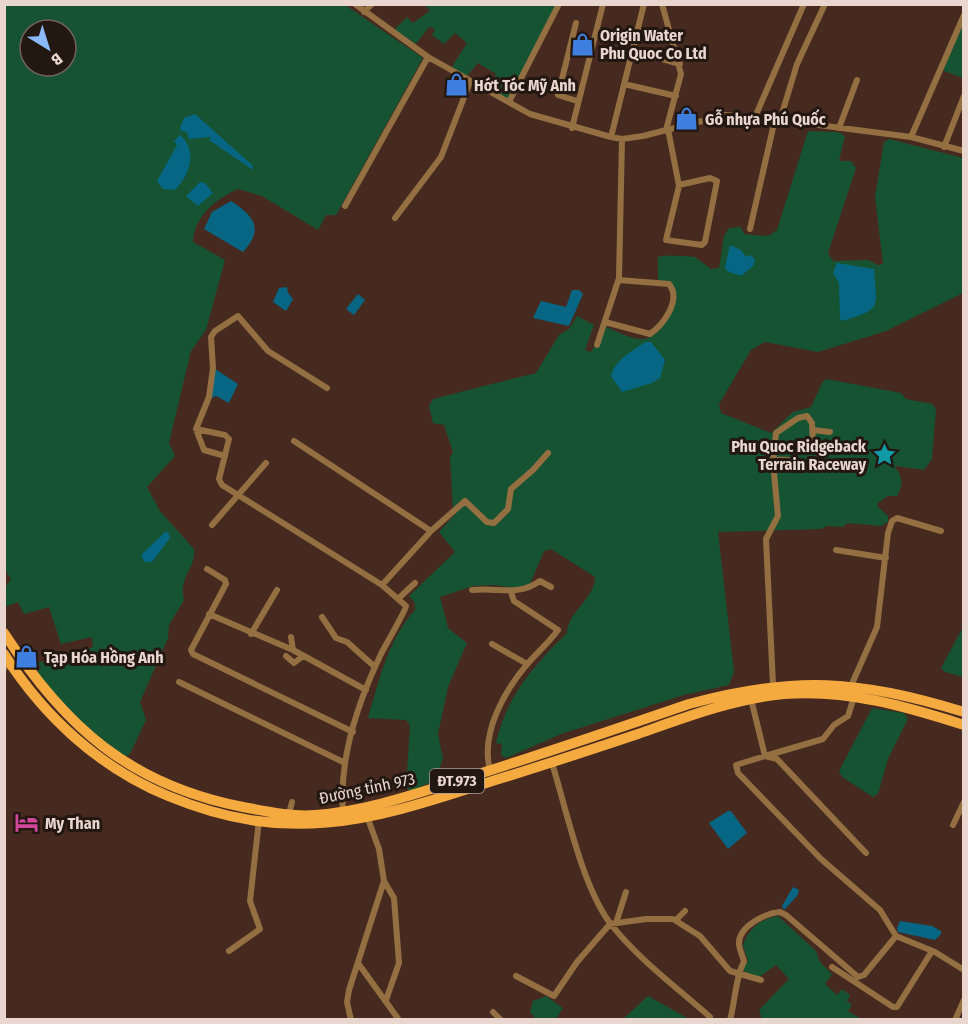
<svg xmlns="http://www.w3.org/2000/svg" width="968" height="1024" font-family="'Fira Sans Condensed',sans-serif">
	<rect width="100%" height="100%" fill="#462a20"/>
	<!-- green -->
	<path fill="#165332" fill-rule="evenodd" d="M5 5H345L423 58 336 215H326L318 230 262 196 238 189C216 199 194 216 193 242L225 260 206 330 191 351 169 443 175 456 147 487 160 511 194 549C196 570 178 576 184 600L169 625 168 638 140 702 146 720 130 754 125 757 64 710 35 673 41 667 37 663 93 647 92 637 61 644 49 607 24 614 18 602 5 607 4 589 11 579 4 568ZM30 30H66V66H30Z
		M425 5H556L509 100 488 88 496 74 478 63 467 76 453 69 452 67 467 43 455 33 444 44 432 35 435 29 429 27 416 44 396 31 395 29 407 17 413 23 430 11Z
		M963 20V78L944 71 943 67Z
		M808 131 838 132 845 136 839 161H851L856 168 828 253 833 261 868 260 878 265 883 264 875 197 884 142 889 139 963 158V293L886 331 818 352 765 342 751 350 719 404 721 413 771 433 793 412 811 407 822 383 826 379 901 393 906 399 932 404 936 409 932 459 924 470 895 466C902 478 904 483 897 496H888L878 503 877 506 888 516V522L881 526 847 523 843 527 827 526 821 529 718 532 734 672 729 685 684 695 561 734 506 758 501 755 502 744 496 743C506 697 534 665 567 633 568 611 595 599 595 577L551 549 544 551 530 584 524 589 494 585 473 586 440 597 448 628 467 643 448 687 438 734 443 759 434 781 410 791 406 787 410 726 406 720 368 718C379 681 388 639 415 610V603L409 596 455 552 439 532 456 513 453 508 450 458 453 452 444 425 433 423 429 406 433 399 536 373 559 335 569 329 577 316 594 325 585 350 591 352 606 327C616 331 632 340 643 339 666 336 671 308 675 290L658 279V257C670 254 682 256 695 257L711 269 719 268 724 236 729 228 741 227 744 234 768 236 777 230Z
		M963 627V677L945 672 941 668Z
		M872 708 904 713 908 719 888 759 878 794 873 797 842 777 839 771Z
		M778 916 816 951 820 962 832 974 825 984 837 995 842 989 850 995 847 1001 852 1005 848 1011 861 1019H762L759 1010 789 979 776 965 759 977 745 972 743 968 748 961 743 946C748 929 760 919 778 916Z
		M546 996 563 1008 556 1019H536L530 1012 533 1001Z
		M648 996 689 1019H623Z"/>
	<!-- water -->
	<path fill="#066683" d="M195 114 252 165 253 170 209 140 211 137 189 139 187 132 181 131 180 128 184 118Z
		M180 135C198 151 190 175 175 190L163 189 157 181 177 145 174 141Z
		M200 182 205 183 213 193 198 206 186 196Z
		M231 201C255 217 264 229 243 252L204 229 212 212Z
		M730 245 741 250 746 257 751 255 755 260 753 266 741 276 727 271 725 267Z
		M837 263 874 269C877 309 882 309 842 321L840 319 839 283 833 273Z
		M287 287 288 293 293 299 286 311 273 302 279 288Z
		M572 290H579L583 294 569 326 533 318 541 301 566 307Z
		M358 294 365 300 354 315 346 309Z
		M646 342H651L665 360 660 378 652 383 622 392 611 376C615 360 633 350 646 342Z
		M215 369 238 384 229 403 216 396 211 398 210 395Z
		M165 532H168L170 538 152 562H145L141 555Z
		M728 811H731L747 833 728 849 709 823Z
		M793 887 799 890 797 896 784 910 782 906Z
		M900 921 932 926 941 931V934L935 940 898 932 897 928Z"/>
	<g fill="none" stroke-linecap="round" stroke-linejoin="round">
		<!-- street -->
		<path stroke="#946f42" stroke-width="6" d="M355 4 428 57 530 114 611 137 622 139 643 136 726 115 780 120 911 137 964 151
			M662 4 681 74 666 130
			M364 12 372 4
			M576 23 558 95 577 101
			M633 51 680 64
			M624 84 676 96
			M509 102 559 4
			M755 117 804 4
			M780 120 797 64 825 4
			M572 128 603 4
			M839 128 857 80
			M668 129 679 186 666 240 702 245 705 242 717 181 710 178 679 185
			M611 137 644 4
			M911 137 964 15
			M944 147 964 96
			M345 206 428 57
			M395 218 441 157 470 82
			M750 229 775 119
			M605 322 650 334C663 325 682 300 669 284L619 280
			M597 345 619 278 622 139
			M196 429 225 435 229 439 219 479 222 485 382 585 406 606C406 610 385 646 381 654 358 702 339 759 343 811
			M813 430 830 432
			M294 441 431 531 382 585
			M225 456 204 450 196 429 209 397 213 368 211 337 215 331 238 316 268 351 327 388
			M773 459 799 461
			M212 525 266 463
			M431 531 465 501 487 522 494 523 508 509 511 489 533 470 548 453
			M836 550 886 558
			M207 569 225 580 226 584 191 650 193 654 353 732
			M472 590C498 587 517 597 540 581L551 587
			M399 598 415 583
			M209 614 293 650 366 690
			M322 617 336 638 347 642 375 667
			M251 634 277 590
			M291 637 293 650
			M492 644 527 664
			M286 656 294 663 303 656
			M4 669 8 661
			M179 682 345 763
			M773 685 766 539 778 516 773 462 776 433 798 418 807 416 812 423 813 445
			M851 686 877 627 888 533 892 521 897 518 941 531
			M751 699 765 756 823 739 834 725 848 716 854 697
			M552 763C566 808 582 886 610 923 638 959 675 986 710 1017
			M490 770C480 733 505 689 530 661 539 651 550 641 558 630L514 601 511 592
			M289 814 292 802
			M953 825 964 802
			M866 853 777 759 765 756 736 765 738 773 821 859 880 910 896 936 935 952 964 970
			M384 881 394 898 399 963 386 1000
			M676 920 685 911
			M616 923 626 892
			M229 951 260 929 250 901 259 820
			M358 963 399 1020
			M832 967 893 1007H897L932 951
			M516 976 554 996 577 962 610 924 646 919H673L700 936 730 971 761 980
			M493 1012 501 1020
			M351 1020 347 1002 349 990 384 881 379 849 368 819
			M730 1020C735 1002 736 975 744 962 743 956 739 950 739 943 739 926 766 913 780 912L786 915 858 977 864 975 896 936
			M955 1020 964 1000"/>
		<!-- primary -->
		<path stroke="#f5aa40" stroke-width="10" d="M4 633C65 727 130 785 243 807 265 811 291 817 315 815 368 811 418 793 469 777 543 754 616 729 689 704 796 675 858 680 964 712
			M4 654C44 717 100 768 168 796 287 845 367 822 483 784 535 768 587 751 638 734 686 717 733 699 784 694 846 689 905 706 964 725"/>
	</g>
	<!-- icons -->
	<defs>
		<symbol id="shop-bare" viewBox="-9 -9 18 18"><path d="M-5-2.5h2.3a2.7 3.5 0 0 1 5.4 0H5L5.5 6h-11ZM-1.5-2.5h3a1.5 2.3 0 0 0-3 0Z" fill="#3f7fe0" stroke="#231712" stroke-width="2.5" paint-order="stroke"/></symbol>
		<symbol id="sight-bare" viewBox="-9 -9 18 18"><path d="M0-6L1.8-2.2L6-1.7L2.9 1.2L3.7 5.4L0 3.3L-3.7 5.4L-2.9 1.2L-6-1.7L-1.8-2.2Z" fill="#0f9aa8" stroke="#231712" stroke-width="2.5" paint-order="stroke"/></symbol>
		<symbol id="hotel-bare" viewBox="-9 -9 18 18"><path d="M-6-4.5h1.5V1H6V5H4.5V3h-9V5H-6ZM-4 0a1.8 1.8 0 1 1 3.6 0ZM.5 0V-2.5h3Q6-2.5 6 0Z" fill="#d1479c" stroke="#231712" stroke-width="2.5" paint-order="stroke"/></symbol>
	</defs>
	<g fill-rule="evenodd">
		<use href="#shop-bare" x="566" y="28" width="33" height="33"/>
		<use href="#shop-bare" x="440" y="68" width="33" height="33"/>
		<use href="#shop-bare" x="670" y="102" width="33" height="33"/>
		<use href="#sight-bare" x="868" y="438" width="33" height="33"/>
		<use href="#shop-bare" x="10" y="640" width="33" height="33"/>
		<use href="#hotel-bare" x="10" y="806" width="33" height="33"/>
	</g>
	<g text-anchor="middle" stroke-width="6" stroke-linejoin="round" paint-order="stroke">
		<!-- shield labels -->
		<rect fill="#231712" stroke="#ad9d96" stroke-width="1.5" x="430" y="769" width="54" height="24" rx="4.5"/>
		<g font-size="15" font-weight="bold" fill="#e8d6cf">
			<text x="457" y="786">ĐT.973</text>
		</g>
		<!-- poi labels -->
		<g font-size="16" font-weight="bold" fill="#e8d6cf" stroke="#231712" text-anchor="start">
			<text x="600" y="41">Origin Water<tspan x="600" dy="18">Phu Quoc Co Ltd</tspan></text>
			<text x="474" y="91">Hớt Tóc Mỹ Anh</text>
			<text x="705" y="125">Gỗ nhựa Phú Quốc</text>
			<text x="866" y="452" text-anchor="end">Phu Quoc Ridgeback<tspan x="866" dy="18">Terrain Raceway</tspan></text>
			<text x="44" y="663">Tạp Hóa Hồng Anh</text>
			<text x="45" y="829">My Than</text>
		</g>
		<!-- street labels -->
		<g font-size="16" fill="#e8d6cf" stroke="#231712">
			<text transform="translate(367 788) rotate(-12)" y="6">Đường tỉnh 973</text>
		</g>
	</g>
	<!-- border -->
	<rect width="968" height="1024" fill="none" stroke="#e8d6cf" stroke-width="12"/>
	<!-- north arrow -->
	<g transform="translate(48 48) rotate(142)"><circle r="28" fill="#231712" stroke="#72635e" stroke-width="1.5"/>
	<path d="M0-4.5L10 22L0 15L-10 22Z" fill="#8abafc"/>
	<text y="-9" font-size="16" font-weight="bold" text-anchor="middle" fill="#e8d6cf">B</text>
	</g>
</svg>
